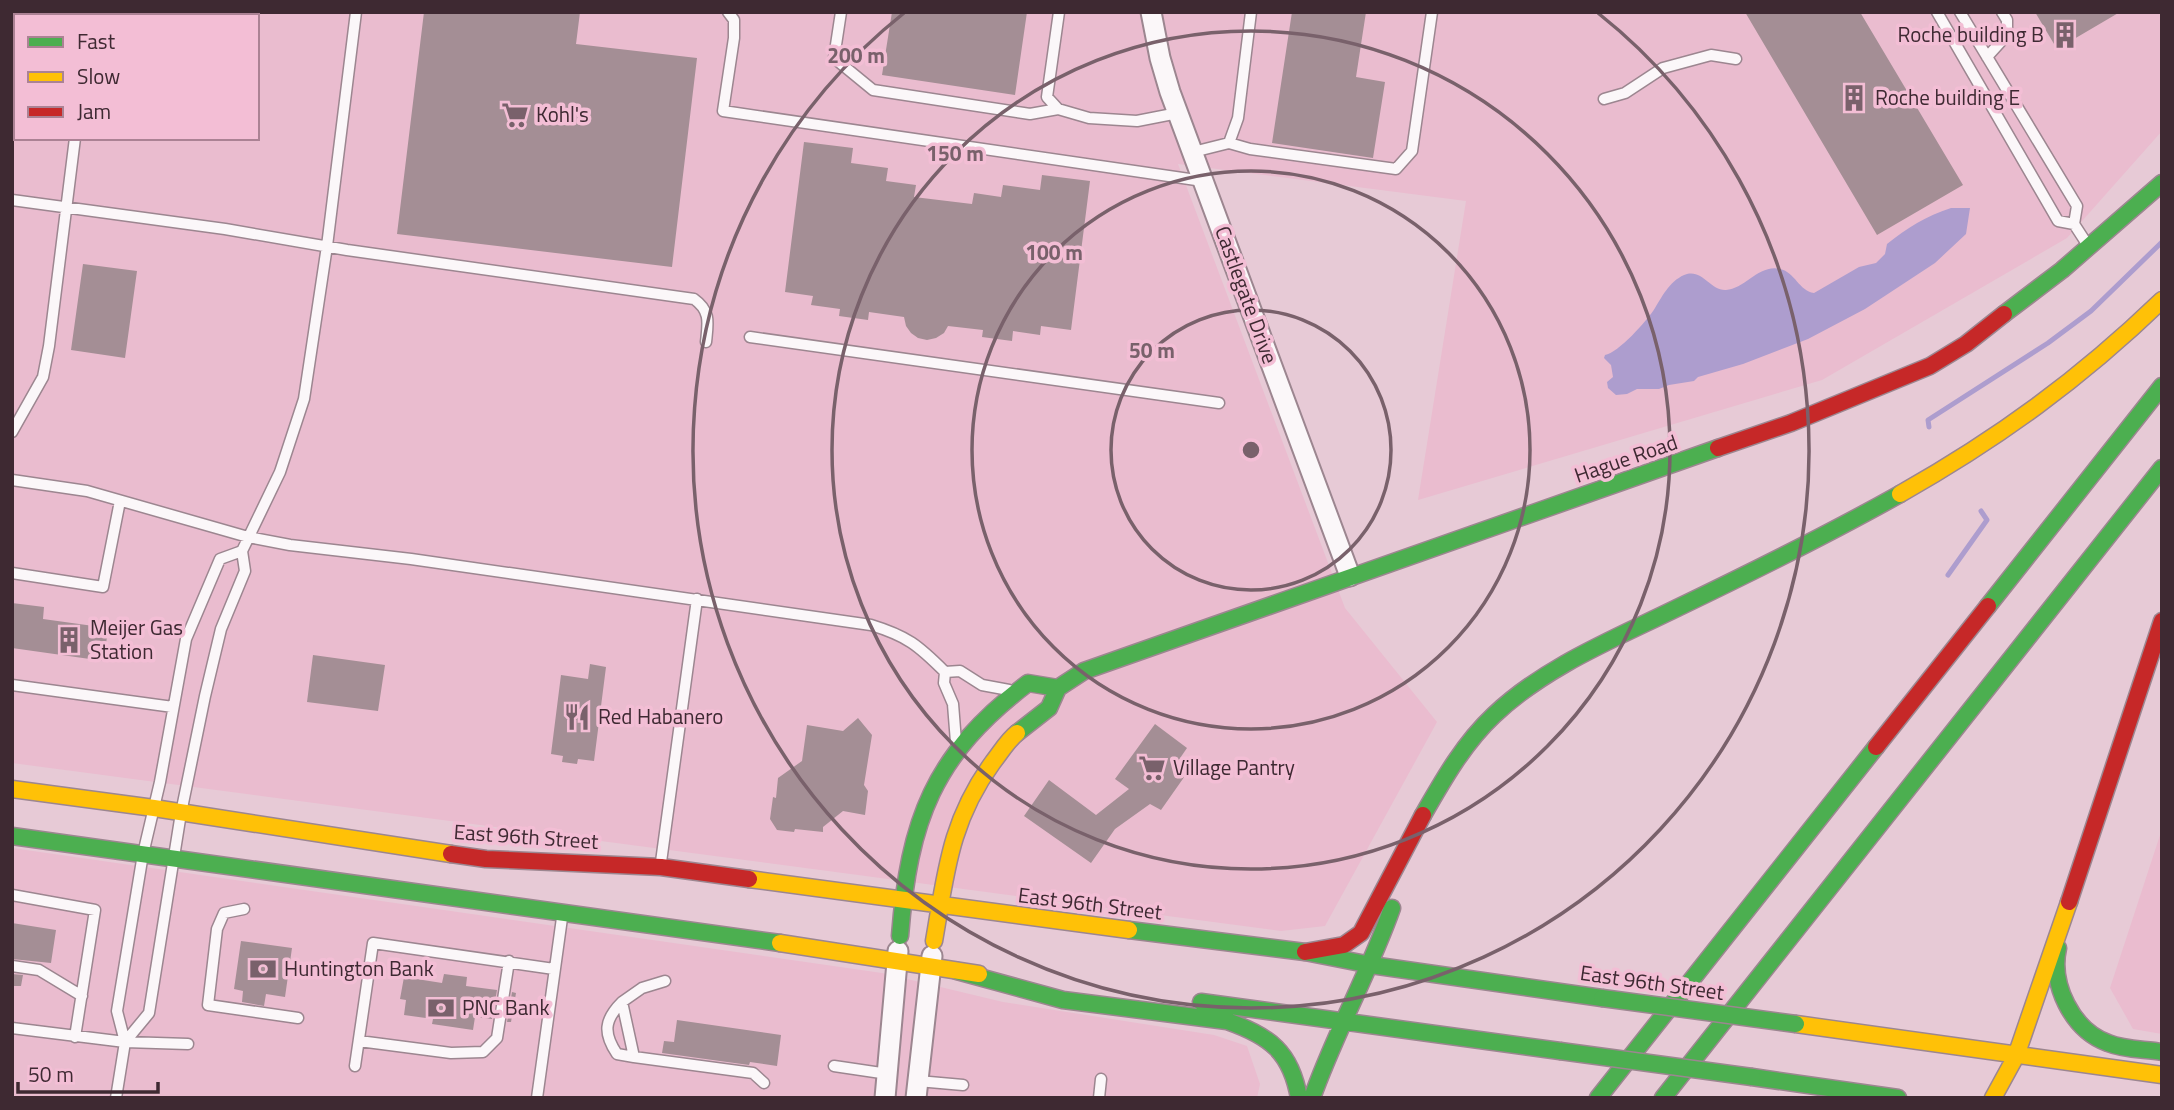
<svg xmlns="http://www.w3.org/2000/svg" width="2174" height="1110" font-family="'Titillium Web',sans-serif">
	<rect width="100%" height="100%" fill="#e7cad6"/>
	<!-- built -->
	<path fill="#eabccf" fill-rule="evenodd" d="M12 12H2162V131L2067 238 1822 380 1418 500 1466 201 1178 164 1345 608 1437 722 1325 926 1281 931 12 763ZM16 16H257V138H16Z
		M2162 829V1034L2133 1029 2110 988Z
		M12 848 882 973 1003 1002 1214 1035 1247 1046 1260 1084 1257 1098H12Z"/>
	<!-- water -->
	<path fill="#ad9dce" d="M1951 208H1970L1966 234 1935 263 1865 309 1808 339 1743 364 1698 377 1694 381 1669 385 1659 389H1637L1627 394 1616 395 1608 388 1607 382 1613 377 1611 365 1604 358 1605 355C1618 353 1647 321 1655 308 1663 295 1671 279 1687 274 1703 270 1711 291 1726 290 1745 289 1759 264 1780 269 1795 272 1799 291 1814 293L1859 267 1876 263 1885 254 1887 244C1907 228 1926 216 1951 208Z"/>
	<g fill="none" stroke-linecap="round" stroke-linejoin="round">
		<!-- stream -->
		<path stroke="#ad9dce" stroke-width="5" d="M1929 427 1928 420 2048 343 2091 311 2162 242
			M1948 575 1987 520 1981 511"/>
	</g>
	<!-- building -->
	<path fill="#a48e95" d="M424 12H580L576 44 697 58 672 267 397 234Z
		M892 12H1027L1015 95 882 75Z
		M1292 12H1366L1356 77 1385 82 1373 158 1272 143Z
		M1745 12H1860L1963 185 1877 235Z
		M2035 12H2120L2057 49Z
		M804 142 853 148 851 163 888 168 886 181 916 185 914 197 972 204 974 193 1001 197 1003 185 1040 190 1042 175 1090 181 1071 330 1041 326 1040 335 1013 331 1012 341 982 337 983 330 948 326 944 333 936 338 927 340 918 338 911 333 906 326 904 317 869 312 868 320 839 316 840 309 811 305 813 296 785 292Z
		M83 264 137 271 125 358 71 350Z
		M12 603 44 607 43 619 108 628 104 661 12 648Z
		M313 655 385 665 378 711 307 702Z
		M590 664 606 667 594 761 578 759 577 764 562 762 563 756 551 754 561 675 588 679Z
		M858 718 872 735 864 785 868 791 865 815 843 811 823 827V832L795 829 794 832 777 830 770 819 773 797 776 798 778 778 802 761 807 725 843 731Z
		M1155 724 1187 748 1176 764 1187 773 1161 810 1150 804 1115 829 1091 863 1024 816 1049 780 1096 815 1129 789 1115 779Z
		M12 923 56 930 51 963 12 959Z
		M241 941 292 948 285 997 266 994 264 1006 242 1002 243 991 234 989Z
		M12 974 23 975 21 986H12Z
		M444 974 467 977 466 986 497 990 492 1019 475 1017 473 1030 432 1024 433 1019 404 1015 406 1000 400 999 404 977 442 983Z
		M512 992 516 993 511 1022H507Z
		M677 1020 781 1035 777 1066 750 1062 749 1065 662 1053 664 1041 674 1042Z"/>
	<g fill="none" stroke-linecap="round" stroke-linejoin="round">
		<defs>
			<path id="lane" d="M728 12 734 20V38L723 111 1203 181
				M841 12 834 58 873 90 1030 114 1058 109
				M1059 12 1047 97 1058 109 1089 118 1137 121 1178 113
				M1937 12 2058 221 2074 224
				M1960 12 2077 206 2074 224 2087 244
				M91 16V12
				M1987 57 2007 35V20L2002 12
				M1604 99 1625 93 1663 68 1711 55 1736 59
				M1229 143 1238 118 1251 12
				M1193 152 1229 143 1250 149 1396 169 1412 151 1432 12
				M12 200 225 229 347 250 694 299C711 311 708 323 706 342
				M750 337 1219 403
				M12 432 43 377 49 346 75 138
				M12 480 87 491 248 537 290 545 411 559 871 625C907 636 918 645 945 672L944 683 953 704 956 742
				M12 573 103 587 120 501
				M945 672 960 671 982 685 1009 690
				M12 685 173 707
				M661 862 697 599
				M12 895 95 910 75 1037
				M244 909 224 913 217 929 208 1005 298 1018
				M12 966 39 970 82 996
				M665 981 642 988 622 1002 634 1057 753 1073 764 1083
				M622 1002C604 1020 603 1033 617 1054L634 1057
				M12 1028 125 1042 188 1044
				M359 1041 451 1053 483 1052 497 1038 509 961
				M125 1042 149 1013 181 813 205 696 221 629 245 571 242 551 280 472 304 399 327 246 356 12
				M355 1066 373 943 554 969
				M834 1066 888 1074
				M918 1081 963 1085
				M116 1098 125 1042 117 1011 143 854 160 782 186 639 220 559 242 551
				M537 1098 562 918
				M1099 1098 1101 1079"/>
			<path id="street" d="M1151 12 1160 58 1170 92 1350 576
				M885 1098 898 951
				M916 1098 932 956"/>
			<path id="fast" d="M2004 314 2062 270 2162 183
				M1988 606 2162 386
				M1017 733 1049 708 1058 688 1084 671 1718 448
				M1423 815C1443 780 1464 743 1494 715 1546 666 1614 639 1677 608 1752 572 1827 535 1900 494
				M12 836 780 943
				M1129 930 1305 952 1371 965 1602 998
				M900 936C909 820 933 755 1028 683L1058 688
				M2058 948C2050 984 2072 1030 2108 1043 2125 1050 2144 1049 2162 1052
				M957 971 1063 1000 1227 1021C1270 1036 1291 1052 1299 1098
				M1201 1002 1560 1051
				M1752 1077 1898 1098
				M1312 1098C1335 1033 1369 973 1392 908
				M1598 1098 1876 747
				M1663 1098 2162 468"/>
			<path id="slow" d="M1900 494C1999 438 2080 379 2162 300
				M12 789 154 808 451 854
				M749 879 1129 930
				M934 941C946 872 950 821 993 762 1001 752 1007 741 1017 733
				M780 943 979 974
				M1796 1024 2162 1075
				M1993 1098 2016 1056 2069 902"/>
			<path id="jam" d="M1718 448 1791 423 1930 366 1966 344 2004 314
				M1876 747 1988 606
				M451 854 486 859 661 867 749 879
				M2069 902 2162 621
				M1305 952 1344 945 1361 933 1423 815"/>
		</defs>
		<!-- lane casing -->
		<use href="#lane" stroke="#9c8690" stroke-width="13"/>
		<!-- street casing -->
		<use href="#street" stroke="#9c8690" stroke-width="23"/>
		<!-- fast casing -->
		<use href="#fast" stroke="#9c8690" stroke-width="19"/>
		<!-- slow casing -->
		<use href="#slow" stroke="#9c8690" stroke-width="19"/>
		<!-- jam casing -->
		<use href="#jam" stroke="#9c8690" stroke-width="19"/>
		<!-- lane -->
		<use href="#lane" stroke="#fbf7f9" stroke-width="10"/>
		<!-- street -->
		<use href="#street" stroke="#fbf7f9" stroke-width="19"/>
		<!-- fast -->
		<use href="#fast" stroke="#4caf50" stroke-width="16"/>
		<!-- slow -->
		<use href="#slow" stroke="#ffc107" stroke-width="16"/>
		<!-- jam -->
		<use href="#jam" stroke="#c62828" stroke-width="16"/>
		<defs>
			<path id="fast-bridge" d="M1602 998 1796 1024
				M1560 1051 1752 1077"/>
		</defs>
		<!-- fast-bridge casing -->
		<use href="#fast-bridge" stroke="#9c8690" stroke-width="19" stroke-linecap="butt"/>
		<!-- fast-bridge -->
		<use href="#fast-bridge" stroke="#4caf50" stroke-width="16"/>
	</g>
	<!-- distance rings -->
	<g fill="none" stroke="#79616b" stroke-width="3.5">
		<circle cx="1251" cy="450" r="140"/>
		<circle cx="1251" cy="450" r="279"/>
		<circle cx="1251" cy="450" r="419"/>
		<path d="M1598 13A558 558 0 1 1 904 13"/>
	</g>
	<!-- icons -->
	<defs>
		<symbol id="building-bare" viewBox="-9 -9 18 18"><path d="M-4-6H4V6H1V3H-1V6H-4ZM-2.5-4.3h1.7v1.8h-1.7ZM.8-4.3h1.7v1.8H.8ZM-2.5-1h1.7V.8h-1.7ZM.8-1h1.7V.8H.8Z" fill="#79616b" stroke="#f3bed5" stroke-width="2.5" paint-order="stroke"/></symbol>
		<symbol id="supermarket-bare" viewBox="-9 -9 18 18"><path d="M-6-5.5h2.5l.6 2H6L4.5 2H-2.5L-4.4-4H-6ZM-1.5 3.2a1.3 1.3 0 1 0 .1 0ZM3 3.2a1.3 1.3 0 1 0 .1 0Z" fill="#79616b" stroke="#f3bed5" stroke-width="2.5" paint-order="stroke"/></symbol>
		<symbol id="restaurant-bare" viewBox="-9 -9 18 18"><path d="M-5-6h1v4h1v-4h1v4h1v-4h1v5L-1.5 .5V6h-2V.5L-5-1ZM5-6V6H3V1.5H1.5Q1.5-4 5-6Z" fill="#79616b" stroke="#f3bed5" stroke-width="2.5" paint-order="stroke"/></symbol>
		<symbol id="bank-bare" viewBox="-9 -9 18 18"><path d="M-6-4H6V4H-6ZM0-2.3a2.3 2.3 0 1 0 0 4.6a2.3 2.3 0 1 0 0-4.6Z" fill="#79616b" stroke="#f3bed5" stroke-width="2.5" paint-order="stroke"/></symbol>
	</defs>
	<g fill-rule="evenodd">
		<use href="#building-bare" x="2046" y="16" width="38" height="38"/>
		<use href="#building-bare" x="1835" y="79" width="38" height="38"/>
		<use href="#supermarket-bare" x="496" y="96" width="38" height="38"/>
		<use href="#building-bare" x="50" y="621" width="38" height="38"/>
		<use href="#restaurant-bare" x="558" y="698" width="38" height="38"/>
		<use href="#supermarket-bare" x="1133" y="749" width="38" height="38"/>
		<use href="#bank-bare" x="244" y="950" width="38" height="38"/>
		<use href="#bank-bare" x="422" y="989" width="38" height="38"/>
	</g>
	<g text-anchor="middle" stroke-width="7" stroke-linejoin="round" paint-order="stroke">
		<!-- poi labels -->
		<g font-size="21" fill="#3e2932" stroke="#f3bed5" text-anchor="start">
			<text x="2044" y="42" text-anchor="end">Roche building B</text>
			<text x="1875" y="105">Roche building E</text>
			<text x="536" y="122">Kohl's</text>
			<text x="90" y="635">Meijer Gas<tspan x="90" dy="24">Station</tspan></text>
			<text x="598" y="724">Red Habanero</text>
			<text x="1173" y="775">Village Pantry</text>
			<text x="284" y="976">Huntington Bank</text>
			<text x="462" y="1015">PNC Bank</text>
		</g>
		<!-- street labels -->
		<g font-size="21" fill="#3e2932" stroke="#f3bed5">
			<text transform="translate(1246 295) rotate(70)" y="7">Castlegate Drive</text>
			<text transform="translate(1626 459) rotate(-19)" y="7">Hague Road</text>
			<text transform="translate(526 837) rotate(4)" y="7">East 96th Street</text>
			<text transform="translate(1090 904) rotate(7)" y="7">East 96th Street</text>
			<text transform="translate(1652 983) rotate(8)" y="7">East 96th Street</text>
		</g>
	</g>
	<circle cx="1251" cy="450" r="10" fill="#79616b" stroke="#f3bed5" stroke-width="3.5"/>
	<g font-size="21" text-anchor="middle" font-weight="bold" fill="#79616b" stroke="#f3bed5" stroke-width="7" stroke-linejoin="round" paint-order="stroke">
		<text x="856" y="63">200 m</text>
		<text x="955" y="161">150 m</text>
		<text x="1054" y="260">100 m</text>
		<text x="1152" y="358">50 m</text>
	</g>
	<!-- border -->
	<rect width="2174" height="1110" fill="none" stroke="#3e2932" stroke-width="28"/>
	<!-- legend -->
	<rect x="14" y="14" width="245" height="126" fill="#f3bed5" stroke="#ab8294" stroke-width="2"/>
	<rect x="28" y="37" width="35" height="10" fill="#4caf50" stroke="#ab8294" stroke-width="2"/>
	<text x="77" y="49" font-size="21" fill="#3e2932">Fast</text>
	<rect x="28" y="72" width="35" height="10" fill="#ffc107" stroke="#ab8294" stroke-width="2"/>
	<text x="77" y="84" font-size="21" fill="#3e2932">Slow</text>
	<rect x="28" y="107" width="35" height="10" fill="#c62828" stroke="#ab8294" stroke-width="2"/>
	<text x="77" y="119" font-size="21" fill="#3e2932">Jam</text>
	<!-- scale -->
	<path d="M18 1082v10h140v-10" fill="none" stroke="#3e2932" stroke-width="3.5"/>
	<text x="28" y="1082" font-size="21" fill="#3e2932" stroke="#f3bed5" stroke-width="5" paint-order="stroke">50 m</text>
</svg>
